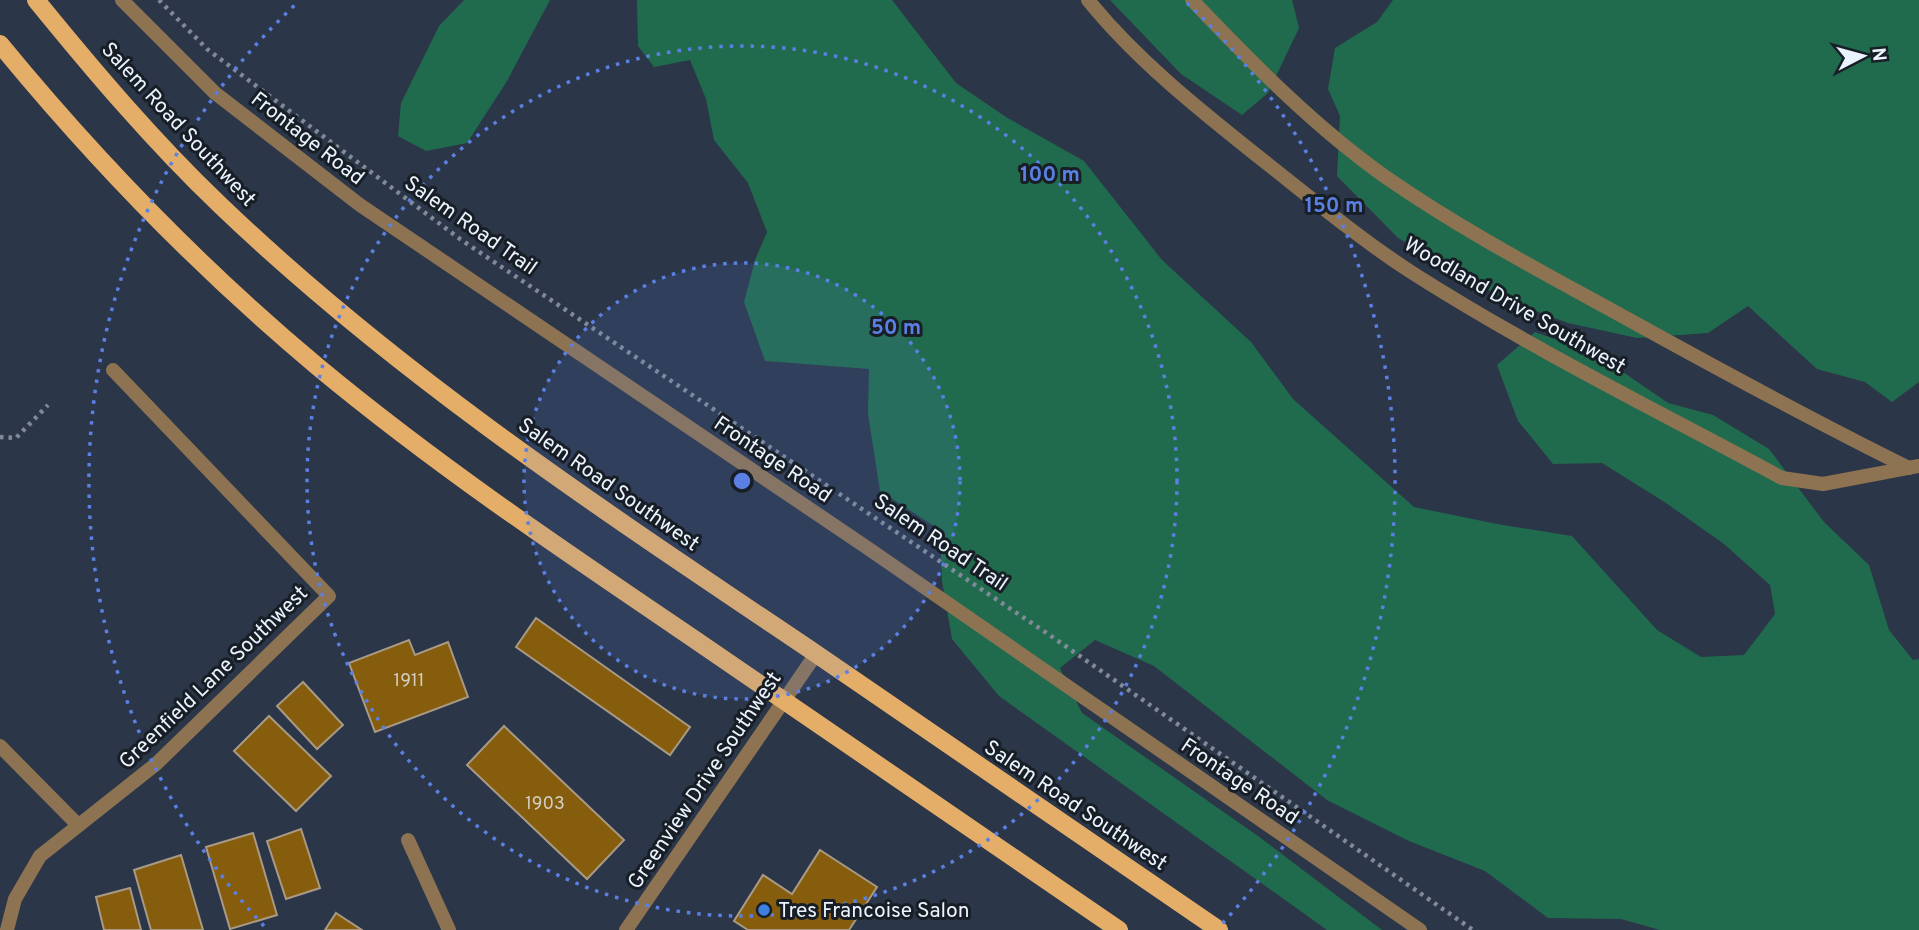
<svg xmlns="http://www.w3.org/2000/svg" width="1919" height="930" font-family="Overpass,sans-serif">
	<rect width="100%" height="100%" fill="#2b3648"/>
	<!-- green -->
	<path fill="#206b4d" d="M464 0H550L507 81 467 143 426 151 398 136 401 103 439 26Z
		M637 0H892L956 83 1006 117 1084 161 1162 260 1251 342 1293 399 1414 507 1497 524 1572 536 1657 630 1701 657 1744 655 1775 614 1770 585 1724 544 1666 503 1602 463 1553 464 1518 421 1497 365 1535 332 1597 354 1668 403 1713 415 1769 449 1824 522 1869 565 1889 630 1913 660 1919 659V930H1660L1621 919 1548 918 1485 871 1409 841 1327 800 1154 666 1095 640 1060 668 1082 713 1258 836 1382 930H1327L999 696 952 639 942 581 940 530 880 491 868 414 869 369 765 361 744 302 755 260 767 232 748 183 714 140 706 99 690 60 654 67 638 46Z
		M1110 0H1292L1299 28 1268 93 1242 115 1181 74Z
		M1393 0H1919V382L1892 402 1865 382 1817 369 1748 306 1708 333 1637 338 1568 323 1508 301 1398 238 1337 176 1340 116 1328 89 1335 48 1377 22Z"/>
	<!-- building -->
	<path fill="#855d0c" stroke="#a99a85" stroke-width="2" d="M536 618 690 727 670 755 516 647Z
		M409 640 415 655 448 642 468 697 375 732 349 663Z
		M303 682 343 725 317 749 277 706Z
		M269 716 331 776 296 811 234 751Z
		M504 726 624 840 587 879 467 765Z
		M301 829 320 888 286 899 267 841Z
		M253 833 277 915 230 929 206 847Z
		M820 850 877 887 849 930H748L734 921 763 875 792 894Z
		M181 855 203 930H151L134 870Z
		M130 888 141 930H104L96 897Z
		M336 913 362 930H325Z"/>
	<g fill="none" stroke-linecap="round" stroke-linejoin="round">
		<!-- path -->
		<path stroke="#808a99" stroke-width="4.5" stroke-dasharray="3.5 5" stroke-linecap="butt" d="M159 0 207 49 460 239 1051 636 1473 930
			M0 437 16 438 48 405"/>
		<!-- lane -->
		<path stroke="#8d7352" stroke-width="14" d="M0 746 77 824
			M7 930 15 899 40 856 156 764 329 596 113 370"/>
		<!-- street -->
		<path stroke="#8d7352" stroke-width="14" d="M122 0 215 93 360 205 869 549 1420 930
			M1088 0C1136 59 1196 107 1255 154 1306 194 1357 237 1411 272 1530 348 1658 411 1782 478L1823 484 1919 466
			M1192 0C1252 63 1316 128 1387 178 1462 230 1544 273 1624 317 1718 369 1812 420 1909 468
			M408 840 449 930
			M626 930 816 654"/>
		<!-- primary -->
		<path stroke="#e4ae68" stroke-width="18" d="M36 0C93 70 153 141 219 204 398 376 607 513 812 651 948 743 1083 837 1219 930
			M0 44C96 161 202 270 318 367 436 465 564 551 691 637 834 735 976 832 1119 930"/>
	</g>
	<!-- distance rings -->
	<circle cx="742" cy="481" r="218" fill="#5b80e3" fill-opacity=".12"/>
	<g fill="none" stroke="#5b80e3" stroke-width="3.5" stroke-dasharray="3.5 7">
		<circle cx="742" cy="481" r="218"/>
		<circle cx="742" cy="481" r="435"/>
		<path d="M264 926A653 653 0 0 1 297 3M1187 3A653 653 0 0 1 1220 926"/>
	</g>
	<!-- markers -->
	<circle fill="#3f7fe0" stroke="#181e25" stroke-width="2.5" cx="764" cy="910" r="7"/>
	<g text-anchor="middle" stroke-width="6" stroke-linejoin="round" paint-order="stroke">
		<!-- number labels -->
		<g font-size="18" fill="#d2cec2">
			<text x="409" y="686">1911</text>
			<text x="545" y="809">1903</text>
		</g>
		<!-- street labels -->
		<g font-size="21" fill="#ebf3fe" stroke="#181e25">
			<text transform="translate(179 124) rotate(47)" y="7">Salem Road Southwest</text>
			<text transform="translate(308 138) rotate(38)" y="7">Frontage Road</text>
			<text transform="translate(471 225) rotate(35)" y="7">Salem Road Trail</text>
			<text transform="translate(1515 305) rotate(30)" y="7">Woodland Drive Southwest</text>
			<text transform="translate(773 459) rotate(34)" y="7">Frontage Road</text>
			<text transform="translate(609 484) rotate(35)" y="7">Salem Road Southwest</text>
			<text transform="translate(941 542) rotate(34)" y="7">Salem Road Trail</text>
			<text transform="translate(213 677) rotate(-44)" y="7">Greenfield Lane Southwest</text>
			<text transform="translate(704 780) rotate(-56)" y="7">Greenview Drive Southwest</text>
			<text transform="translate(1240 781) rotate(34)" y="7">Frontage Road</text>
			<text transform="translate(1076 805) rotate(34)" y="7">Salem Road Southwest</text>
		</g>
		<!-- poi labels -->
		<g font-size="21" fill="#ebf3fe" stroke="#181e25" text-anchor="start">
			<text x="778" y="917">Tres Francoise Salon</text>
		</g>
	</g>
	<circle cx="742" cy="481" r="10" fill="#5b80e3" stroke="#181e25" stroke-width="3.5"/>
	<g font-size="21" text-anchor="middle" font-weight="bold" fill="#5b80e3" stroke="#181e25" stroke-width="6" stroke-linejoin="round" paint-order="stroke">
		<text x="1050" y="181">100 m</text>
		<text x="1334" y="212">150 m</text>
		<text x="896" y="334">50 m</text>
	</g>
	<!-- north arrow -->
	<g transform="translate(1863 56) rotate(84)" stroke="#181e25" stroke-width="5" paint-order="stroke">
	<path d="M0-5L12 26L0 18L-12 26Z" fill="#ebf3fe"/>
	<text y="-10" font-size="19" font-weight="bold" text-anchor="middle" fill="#ebf3fe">N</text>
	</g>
</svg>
